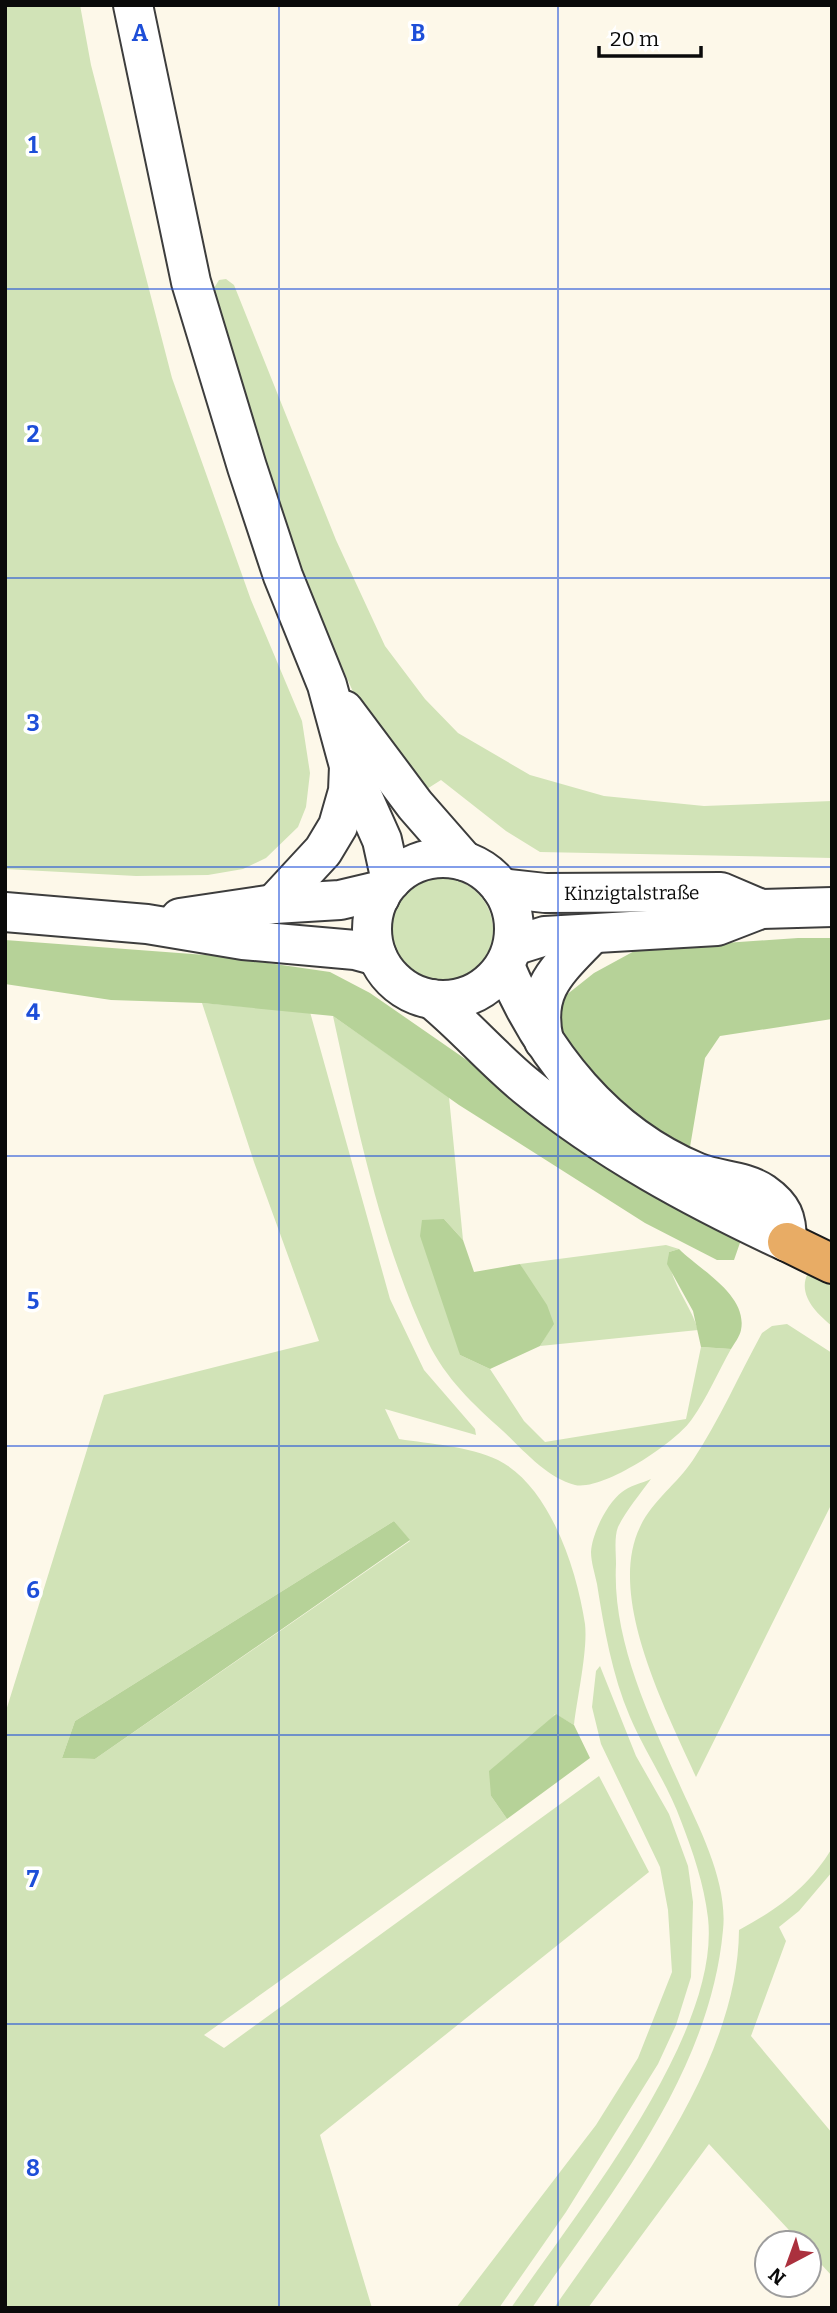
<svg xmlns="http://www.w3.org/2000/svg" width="837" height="2313" font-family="Bitter,serif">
	<rect width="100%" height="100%" fill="#fdf8e9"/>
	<!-- green -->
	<path fill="#d1e3b7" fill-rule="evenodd" d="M5 5H80L91 65 172 378 251 600 302 721 310 773 306 807 298 827 266 858 243 869 208 875 136 876 5 869Z
		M226 279 234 285 336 540 385 646 425 699 458 733 530 775 604 796 704 806 832 801V858L540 852 506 831 441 780 419 794 359 705 302 578 211 293 219 280Z
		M389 930a52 52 0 1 1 104 0a52 52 0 1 1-104 0Z
		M202 1003 310 1012 390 1299 424 1370 475 1429 476 1435 385 1409 399 1439C431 1444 468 1446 498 1460 550 1486 577 1570 585 1624 588 1650 577 1698 574 1725L555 1714 491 1796 507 1819 204 2035 224 2048 599 1776 649 1872 320 2135 372 2308H5V1714L104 1395 319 1341 254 1162ZM394 1521 410 1541 95 1759 62 1758 75 1721Z
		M333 1016 449 1097 463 1240 444 1219 460 1355 490 1369 524 1421 545 1442 686 1419 701 1347 731 1349C718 1372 707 1398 692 1419 677 1442 603 1491 575 1485 547 1478 523 1450 503 1431 474 1405 445 1378 428 1342 380 1240 357 1125 333 1016Z
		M666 1245 679 1249 669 1252C666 1277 691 1305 698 1330L540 1346 553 1324 520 1264Z
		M808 1273 832 1279V1326C816 1313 797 1294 808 1273Z
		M787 1324 832 1353V1503L696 1777C667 1712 606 1597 640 1527 652 1501 677 1484 693 1460 719 1421 739 1375 762 1333L772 1326Z
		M651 1479C640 1494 626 1511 618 1527 614 1537 616 1553 616 1564 612 1642 651 1720 682 1790 701 1831 728 1884 723 1930 710 2073 611 2193 532 2308H511C576 2213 721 2035 708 1918 704 1884 693 1852 681 1821 668 1785 645 1752 630 1717 612 1675 604 1628 597 1584 595 1574 591 1562 591 1552 592 1534 607 1503 622 1492 629 1486 642 1483 651 1479Z
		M600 1666 636 1756 669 1814 688 1866 693 1902 691 1977 676 2025 658 2064 566 2212 499 2308H456L596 2125 638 2058 672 1972 668 1910 660 1867 601 1744 592 1707 596 1671Z
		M832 1848V1872L799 1911 779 1927 786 1941 751 2036 832 2133V2276L809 2251V2243H801L709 2144 588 2308H554C628 2201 738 2065 739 1930 778 1909 809 1887 832 1848Z"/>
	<!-- forest -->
	<path fill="#b6d298" d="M798 938H832V1019L720 1036 705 1058 689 1153 672 1147 569 1063 556 1021 565 996 594 973 638 949Z
		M5 940 219 956 330 972 370 993 659 1193 742 1237 734 1260H717L645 1223 459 1105 333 1016 202 1003 111 1000 5 984Z
		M444 1219 463 1240 474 1272 520 1264 547 1305 554 1324 540 1346 490 1369 460 1355 420 1236 422 1220Z
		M679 1249C700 1270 748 1295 741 1330 740 1336 734 1344 731 1349L701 1347 693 1311 667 1264 669 1252Z
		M394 1521 410 1540 95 1759 62 1758 75 1721Z
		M556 1714 574 1725 590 1758 507 1819 491 1796 489 1771Z"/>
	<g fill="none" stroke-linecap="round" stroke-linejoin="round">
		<defs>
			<g id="tertiary">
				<path d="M133 5 191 282 247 467 283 576 327 685 349 766 348 791 338 826 323 851 274 904"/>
				<path d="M344 710 415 805 464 861"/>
				<path d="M349 766 382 840 391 881"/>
				<circle cx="443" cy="929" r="71"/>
				<path id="s1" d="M501 888 545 893 721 892 761 909"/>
				<path d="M5 912 147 924 243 940 355 950 377 956"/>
				<path d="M180 918 274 904 340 900 378 891 380 897"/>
				<path d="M513 946 545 936 717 926 761 909 832 907"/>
				<path d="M432 999C465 1026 493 1059 526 1086 605 1151 695 1199 787 1242 787 1218 783 1207 763 1193 744 1180 717 1181 696 1172 605 1134 542 1054 505 966"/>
				<path d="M544 1041C532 989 558 970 591 935"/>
			</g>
			<path id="trunk" d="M787 1242 832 1264"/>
		</defs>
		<!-- tertiary casing -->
		<use href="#tertiary" stroke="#3d3d3d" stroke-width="42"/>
		<!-- trunk casing -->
		<use href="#trunk" stroke="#1b1b1b" stroke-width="42"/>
		<!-- tertiary -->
		<use href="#tertiary" stroke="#fff" stroke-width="38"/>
		<!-- trunk -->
		<use href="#trunk" stroke="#e8ac65" stroke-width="38"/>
	</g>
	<!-- grid -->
	<path fill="none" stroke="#1d4ed8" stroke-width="2" stroke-opacity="0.55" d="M279 5V2308M558 5V2308M5 289H832M5 578H832M5 867H832M5 1156H832M5 1446H832M5 1735H832M5 2024H832"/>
	<g text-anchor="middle" stroke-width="7" stroke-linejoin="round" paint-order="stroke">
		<!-- street labels -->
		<g font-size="19" fill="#0a0a0a" stroke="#fff">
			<text dy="7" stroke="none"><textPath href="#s1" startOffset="131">Kinzigtalstraße</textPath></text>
		</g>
	</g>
	<g font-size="23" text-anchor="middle" font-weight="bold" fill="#1d4ed8" stroke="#fff" stroke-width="7" stroke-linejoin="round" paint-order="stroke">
		<text x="140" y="41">A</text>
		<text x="418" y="41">B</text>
		<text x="33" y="153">1</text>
		<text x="33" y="442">2</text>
		<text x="33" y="731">3</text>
		<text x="33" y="1020">4</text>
		<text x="33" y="1309">5</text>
		<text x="33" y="1598">6</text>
		<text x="33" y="1887">7</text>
		<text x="33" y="2176">8</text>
	</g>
	<!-- border -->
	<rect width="837" height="2313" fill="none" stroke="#0a0a0a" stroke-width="14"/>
	<!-- north arrow -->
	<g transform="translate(788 2264) rotate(221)"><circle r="33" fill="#ffffff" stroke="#9d9d9d" stroke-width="2"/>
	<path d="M0-5L12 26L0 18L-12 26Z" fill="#ab313e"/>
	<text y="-10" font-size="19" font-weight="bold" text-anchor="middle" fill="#0a0a0a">N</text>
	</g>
	<!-- scale -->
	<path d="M599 46v10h102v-10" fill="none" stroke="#0a0a0a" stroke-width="3.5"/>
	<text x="610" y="46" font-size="21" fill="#0a0a0a" stroke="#ffffff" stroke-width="5" paint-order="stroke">20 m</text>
</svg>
